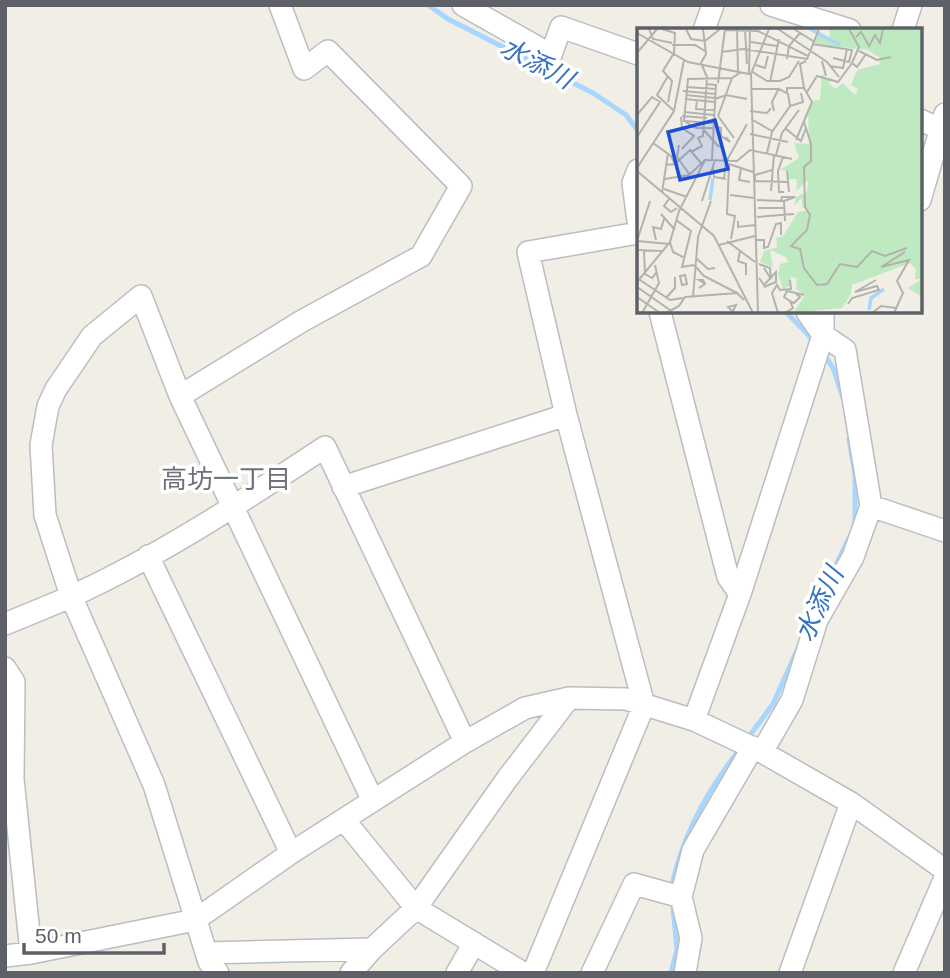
<svg xmlns="http://www.w3.org/2000/svg" width="950" height="978" font-family="Helvetica,'Noto Sans JP',sans-serif">
	<rect width="100%" height="100%" fill="#f1eee5"/>
	<g fill="none" stroke-linecap="round" stroke-linejoin="round">
		<!-- stream -->
		<path stroke="#a7d6ff" stroke-width="5" d="M428 5 448 19 593 93 626 115 638 131
			M786 312 815 342
			M823 352 833 368 843 398
			M849 439 855 474V526
			M835 567 849 538
			M748 738 773 704 799 646
			M672 885C683 835 708 789 740 749
			M671 973 677 949 673 908"/>
		<defs>
			<path id="minor" d="M463 5 551 55 561 27 638 54
				M771 5 850 30
				M704 30 713 5
				M903 30 911 5
				M920 120 945 131
				M638 170 633 183 638 221
				M920 200 945 114
				M660 312 728 577 740 594
				M807 312 823 335 845 350 871 506 945 531
				M180 396 302 321 421 256 461 186 328 51 304 69 280 5
				M343 487 566 415 528 252 638 233
				M148 556 291 853
				M5 624C27 615 49 606 70 597 160 556 243 501 325 447L465 742
				M5 668 14 682 13 779 31 953
				M694 720 740 594 823 335V312
				M762 752 792 700 817 620 853 557 871 506
				M344 820 416 908 523 973
				M681 897 691 938 685 973
				M207 953 372 949
				M5 956 31 953 195 920 291 853 465 742 525 708 569 698 626 699 694 720 762 752 851 803 945 870
				M218 973 209 962 154 785 71 596 45 515 41 445 48 406 56 389 92 336 141 296 180 396 373 801
				M351 973 372 949 416 908 507 779 569 698
				M457 973 474 943
				M533 973 644 705 566 415
				M592 973 634 884 681 897 693 850 753 747
				M790 973 851 803
				M904 973 945 878"/>
		</defs>
		<!-- minor casing -->
		<use href="#minor" stroke="#babdc2" stroke-width="24"/>
		<!-- minor -->
		<use href="#minor" stroke="#fff" stroke-width="21"/>
	</g>
	<g text-anchor="middle" stroke-width="7" stroke-linejoin="round" paint-order="stroke">
		<!-- water labels -->
		<g font-size="26" font-style="italic" fill="#3874bd" stroke="#fff">
			<text transform="translate(537 63) rotate(28)" y="9">水添川</text>
			<text transform="translate(819 604) rotate(-65)" y="9">水添川</text>
		</g>
		<!-- neighbourhood labels -->
		<g font-size="26" fill="#6d7379" stroke="#fff">
			<text x="226" y="488">高坊一丁目</text>
		</g>
	</g>
	<!-- overview -->
	<g transform="translate(637 28)">
		<rect width="285" height="285" fill="#f1eee5"/>
		<path d="M192 1H285V269L271 260 285 251H278L279 241 273 235 215 257 214 266 205 280 156 285 168 267 159 261 160 250 154 249V258L146 261 141 247 143 236 151 234 149 229 133 222 136 239 123 234 127 223 140 219 139 210 146 208 161 184 172 182 165 179V170L157 178 159 169 170 164 171 152 159 163 160 151H151V143L143 142 162 130 157 115 172 116 171 84 177 72H183L185 45 190 52 196 48 192 55 198 61 206 55 218 67 221 61 214 57 220 42 243 36 242 29 230 22 175 16 180 5 193 11Z" fill="#bfeac1"/>
		<path fill="none" stroke="#a7d6ff" stroke-width="3.5" d="M173 1 203 17M73 172 76 150M232 282 234 270 247 261"/>
		<path fill="none" stroke="#b2b2af" stroke-width="2" d="M12 1 16 11 35 15M25 1 38 5 37 25 26 43 35 53 31 74M49 1 54 11 68 13 83 1M100 1 101 44M141 1 190 34 202 49M157 1 176 13M88 2 121 3 171 28M108 2 110 36M0 5 51 34 112 46 113 1M219 9 224 4 232 18 238 7 243 15 246 1M114 14 140 18M175 16 215 22 212 34 196 30M35 17H58L68 23M222 23 240 32 254 29M84 24 107 21 170 31 182 1M0 25 20 1M150 31 152 18 163 5M185 33 189 48 186 37M215 35 220 39 229 26M119 37 128 40 131 28M193 38 206 40 210 21M114 43 130 53H143L152 49 162 33M31 48 20 67 37 83M133 54 142 11M81 55 88 1M69 56 79 57 75 131M49 59 79 61M167 60 163 36 169 33M114 61H142L151 66 153 78 135 104 130 125M46 63 79 66M150 64V60H167L175 74 159 112M170 64 180 48 201 54 215 35 222 19 212 1M49 67 78 70M48 71 78 74M78 71 89 67 110 71M60 72 59 81 77 82M153 78 166 74 164 65M113 83 130 85 134 80M137 83 135 74 142 60M47 84 77 87M0 87 15 69 23 74 0 109M45 88 70 90M81 88 95 50M81 88 97 110M44 89 45 100 57 108 45 121M114 91 135 103M47 93 59 100H76M167 94 174 116V133L167 139 168 179 173 187 170 202 154 218 163 221 167 240 180 257 190 256 203 236 220 239 235 223 248 228 270 220M76 95 47 93 51 51 95 50 104 44M76 98 84 100V108L93 114 89 109M148 100 164 113 169 100M66 101 81 118 87 119M113 106 151 114M16 115 34 128 45 151M42 117 40 129 53 147M54 124 65 118 61 110 66 108 70 49 64 35 69 26 66 1M139 127 145 105 162 82M146 129 141 143 142 164H147M92 136 116 144M29 137 38 136 53 122 64 135M92 137 90 186 98 188 94 211M0 140 37 83 47 32M76 140 77 149 89 151M104 141 102 152 113 154M0 143 77 208 116 285M150 143 152 164M28 151 52 147 68 132 100 133 113 122 155 131M87 151 89 134 110 96M118 152V147L135 142M118 153 151 154M27 161 50 169M134 163 137 126M25 165 31 125M93 167 117 170M32 171 27 178 34 184 40 180M120 172 147 173 148 193M65 173 78 132M144 173 145 169H158L147 173M121 180H147M24 186 38 202M120 189 157 186M39 192 54 203 45 239 57 237M101 193V199L118 197M19 212 16 199 24 201 27 191M118 212H127V220L131 219 139 196 144 195V207M0 213 13 173M0 213 32 216M90 213 118 234M33 214 36 224 46 229M82 217 118 208M0 222 25 223M7 222 8 246 15 250 20 244M103 223 101 233 109 236V247M59 230 71 241 78 240M122 236 133 240 134 251 127 240M57 237 67 248 100 265M48 247 50 256 45 257 43 248ZM0 250 33 272 46 270M122 250 127 257 139 244V254L127 259M0 254 33 214 42 183 68 132M0 259 33 282M62 260 68 256 66 252H62L67 255M0 269 23 285M56 269 61 209 74 173M29 270 38 260V249M153 273 147 269 150 263 167 267M211 276 215 270 242 262 240 258 218 264 239 252M96 283 99 277 91 279 97 285M5 285 22 255 18 237M29 285 42 278 48 269 100 265 107 272M121 285 114 46 132 1M141 285 135 265 140 257 143 262 154 261 153 252M148 285 156 280 153 273 157 275 163 269 157 264M235 285 244 278 259 280M257 285 266 265 260 253 272 232 244 239 268 224"/>
		<path fill="#1d4ed8" fill-opacity="0.15" stroke="#1d4ed8" stroke-width="3.5" d="M78 92 91 141 43 152 31 104Z"/>
		<rect width="285" height="285" fill="none" stroke="#5d6167" stroke-width="3.5"/>
	</g>
	<!-- border -->
	<rect width="950" height="978" fill="none" stroke="#5d6167" stroke-width="14"/>
	<!-- scale -->
	<path d="M24 943v10h140v-10" fill="none" stroke="#5d6167" stroke-width="3.5"/>
	<text x="35" y="943" font-size="21" fill="#5d6167" stroke="#ffffff" stroke-width="5" paint-order="stroke">50 m</text>
</svg>
